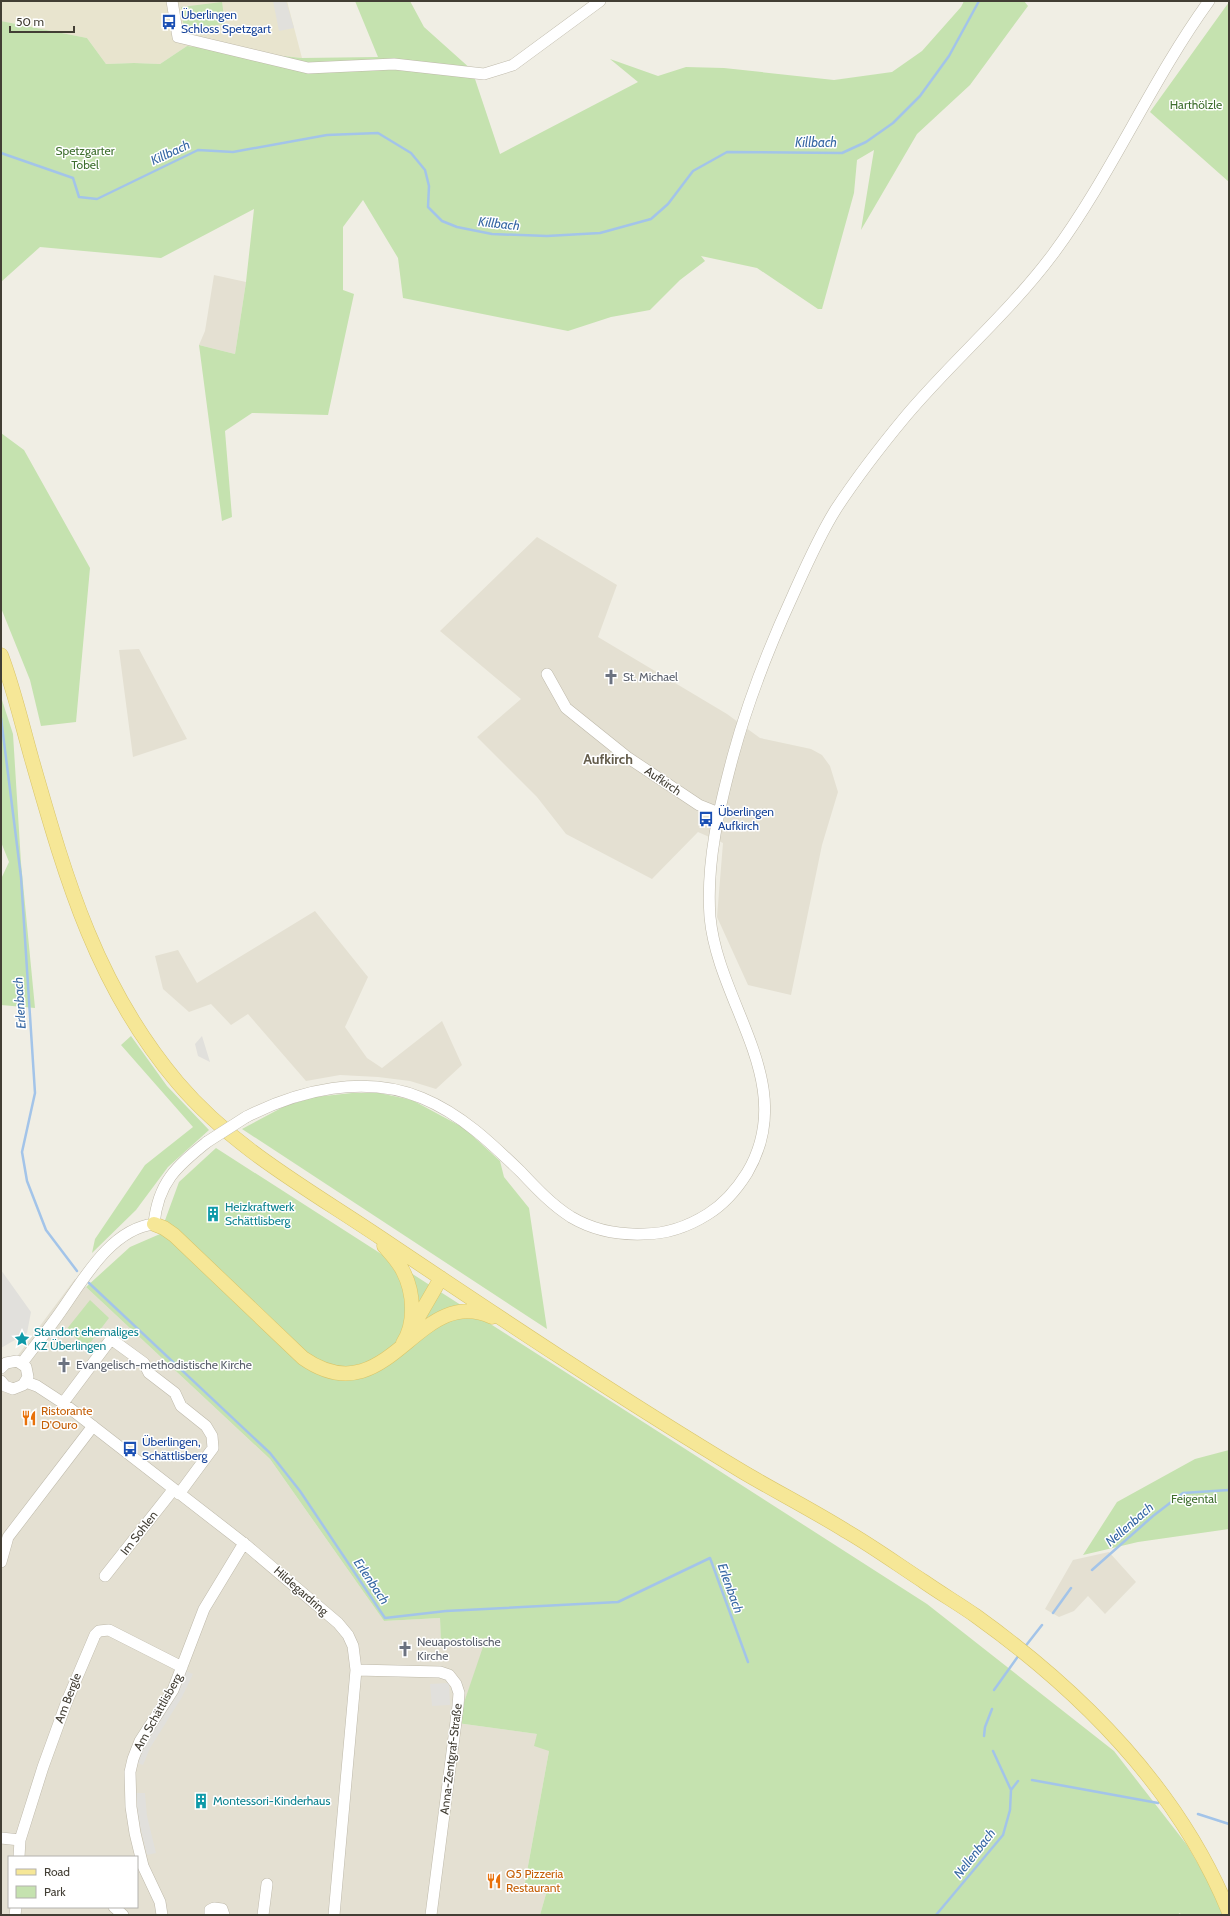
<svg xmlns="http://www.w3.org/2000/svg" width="1230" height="1916" font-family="Cabin,sans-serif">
	<rect width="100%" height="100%" fill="#f0eee4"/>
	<!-- residential -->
	<path fill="#e4e0d2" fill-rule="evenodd" d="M214 275 246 282 235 354 199 345 205 331Z
		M537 537 617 585 598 637 727 714 760 738 811 749 822 755 830 766 838 792 822 845 791 995 748 985 717 917 723 843 698 832 652 879 566 834 537 797 477 737 521 699 440 631Z
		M139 649 187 739 133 757 119 650Z
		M315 911 368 977 345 1027 367 1058 382 1068 442 1021 462 1065 436 1089 410 1081 378 1077 340 1075 306 1081 248 1014 231 1025 211 1004 189 1012 163 989 155 956 178 950 197 983Z
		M75 1279 86 1287 270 1459 384 1621 440 1618 441 1644 487 1638 457 1723 537 1734 549 1751 524 1888 546 1894 540 1915H1V1378ZM9 1857H137V1907H9Z
		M1109 1552 1136 1582 1105 1614 1088 1596 1074 1611 1059 1617 1045 1609 1073 1560Z"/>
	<!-- education -->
	<path fill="#e8e4ce" d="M1 1H287L302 58 187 46 160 64 134 63 106 64 87 38 1 21Z"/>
	<!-- green -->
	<path fill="#c5e2af" d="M355 1H410L424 27 472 70 500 154 638 82 610 59 658 76 686 67 724 68 834 80 892 72 922 51 961 7 964 1H1024L1028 6 970 85 917 134 861 230 874 150 857 160 854 193 822 309H818L757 268 701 256 705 261 680 280 650 310 611 317 568 331 403 298 398 258 363 200 343 227V290L354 294 328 415 252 413 225 431 232 517 222 521 199 345 235 354 246 282 254 209 161 258 40 247 1 282V21L87 38 106 64 134 63 160 64 187 46 302 58 378 57Z
		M222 2 225 24 184 29 181 7Z
		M1229 2V182L1150 112Z
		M1 433 24 450 90 568 76 722 41 726 30 680 1 608Z
		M1 697 13 734 21 863 35 1008 1 1005V879L9 862 1 842Z
		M131 1036 167 1086 209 1130 168 1167 136 1210 92 1253 95 1239 145 1165 193 1127 121 1045Z
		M352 1093H379L412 1100 464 1128 500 1161 504 1177 529 1208 547 1329 242 1129 285 1106 315 1097Z
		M216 1148 927 1604 1114 1751 1187 1845 1215 1893 1224 1915H1181L1180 1913 1177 1915 1039 1914 1038 1915H540L546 1894 524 1888 549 1751 534 1746 537 1734 457 1723 486 1638 441 1644 440 1618 384 1621 270 1459 86 1287 130 1247 160 1234 179 1182Z
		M90 1300 109 1318 87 1347 66 1330Z
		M1229 1450V1529L1138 1542 1083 1555 1117 1502 1195 1459Z"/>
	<!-- parking -->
	<path fill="#e1e0dc" d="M273 1H286L294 28 279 31Z
		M202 1036 210 1062 198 1056 195 1044Z
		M1 1270 31 1312 27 1333 1 1348Z
		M186 1671 193 1674 182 1697 150 1748 143 1765 137 1763 144 1745 176 1694Z
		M449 1683 450 1705 432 1706 430 1684Z
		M136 1793H145L147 1816 156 1853 147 1855 138 1817Z"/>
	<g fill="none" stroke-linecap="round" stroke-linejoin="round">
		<!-- stream -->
		<path stroke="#a3c4e9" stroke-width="2.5" d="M1 153 73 178 79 197 97 199 198 150 233 152 327 135 378 133 411 153 425 170 429 186 428 207 442 221 457 227 492 234 547 236 600 233 651 219 668 204 693 171 727 152 842 153 866 142 893 123 920 96 949 56 979 1
			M1 718 21 877 35 1093 22 1152 27 1181 46 1230 77 1271
			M89 1283 270 1453 300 1491 385 1618 446 1611 618 1602 710 1558 748 1662
			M1092 1570 1153 1516 1183 1493 1229 1490
			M1053 1613 1071 1588
			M1024 1648 1042 1625
			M994 1690 1019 1655
			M984 1736 985 1727 992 1709
			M1032 1780 1158 1803
			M1011 1790 1018 1781
			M1198 1814 1229 1824
			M936 1915 1003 1835 1010 1810 1011 1790 993 1751"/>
		<defs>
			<path id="minor" d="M172 1 178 37 308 68 394 64 484 74 513 65 600 1
				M547 674 566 708 627 757 699 805 719 813
				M246 1117C299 1090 365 1074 422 1098 461 1114 491 1143 521 1172 536 1188 552 1205 571 1217 593 1230 619 1235 644 1234 666 1234 689 1226 708 1214 724 1204 737 1189 747 1173 800 1084 718 1005 710 917 706 863 719 808 733 756 748 701 769 647 793 595 806 566 819 536 836 509 857 477 881 446 905 417 952 361 1009 313 1053 254 1112 174 1151 81 1209 1
				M22 1363C34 1347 47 1331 59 1314 82 1282 110 1229 154 1224 158 1182 177 1166 207 1142
				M1 1368 6 1363 17 1361 26 1367 28 1377 23 1385 13 1389 5 1386 1 1381
				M26 1382 37 1386 63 1403 246 1545 338 1623 348 1635 353 1646 356 1670 334 1915
				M63 1403 111 1339 144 1363 149 1373 175 1393 181 1406 206 1426 212 1436 213 1448 179 1494
				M1 1562 8 1537 93 1426
				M105 1576 173 1490
				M356 1670 440 1672 449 1675 456 1684 459 1693 458 1706 431 1915
				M1 1838 20 1840
				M19 1857 20 1840 43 1767 67 1701 95 1635 99 1631 109 1630 182 1667
				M114 1907 123 1915
				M15 1915 16 1907
				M162 1915 160 1902 143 1866 135 1833 131 1807 130 1772 133 1759 140 1741 173 1690 204 1609 244 1543
				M210 1915V1910L214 1908 222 1909 224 1915
				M263 1915 267 1884"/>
			<path id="major" d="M1 655C14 689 22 725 32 760 66 879 96 986 178 1083 234 1149 310 1190 381 1238 500 1318 620 1398 743 1472 777 1492 812 1510 846 1531 872 1546 897 1564 923 1581 940 1593 959 1604 976 1616 1082 1692 1179 1790 1229 1912
				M154 1224 164 1228 174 1235 303 1358C389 1418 417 1282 492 1317
				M384 1246C391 1254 398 1261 403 1271 414 1292 416 1323 403 1343
				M412 1328 441 1278"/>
		</defs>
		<!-- minor casing -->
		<use href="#minor" stroke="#beb9aa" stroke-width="12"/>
		<!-- major casing -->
		<use href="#major" stroke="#d9c569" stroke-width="15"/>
		<!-- minor -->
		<use href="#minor" stroke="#fff" stroke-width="11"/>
		<!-- major -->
		<use href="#major" stroke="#f6e797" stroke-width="14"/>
		<defs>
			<path id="minor-bridge" d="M207 1142 246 1117"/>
		</defs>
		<!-- minor-bridge casing -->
		<use href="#minor-bridge" stroke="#beb9aa" stroke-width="12" stroke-linecap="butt"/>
		<!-- minor-bridge -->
		<use href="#minor-bridge" stroke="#fff" stroke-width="11"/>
	</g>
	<!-- icons -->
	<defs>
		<symbol id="bus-bare" viewBox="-9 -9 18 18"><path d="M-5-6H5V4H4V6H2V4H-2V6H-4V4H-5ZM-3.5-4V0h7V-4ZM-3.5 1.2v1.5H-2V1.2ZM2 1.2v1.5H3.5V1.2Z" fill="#1a4fb4" stroke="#fff" stroke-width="2.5" paint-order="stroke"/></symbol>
		<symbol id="church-bare" viewBox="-9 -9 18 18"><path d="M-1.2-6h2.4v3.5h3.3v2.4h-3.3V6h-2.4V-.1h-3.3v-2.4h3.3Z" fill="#6b7280" stroke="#fff" stroke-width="2.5" paint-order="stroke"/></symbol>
		<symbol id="building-bare" viewBox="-9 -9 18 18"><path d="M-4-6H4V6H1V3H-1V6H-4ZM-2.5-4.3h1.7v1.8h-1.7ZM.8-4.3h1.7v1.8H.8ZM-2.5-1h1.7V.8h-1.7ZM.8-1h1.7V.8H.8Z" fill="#0f9aa8" stroke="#fff" stroke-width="2.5" paint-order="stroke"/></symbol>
		<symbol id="sight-bare" viewBox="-9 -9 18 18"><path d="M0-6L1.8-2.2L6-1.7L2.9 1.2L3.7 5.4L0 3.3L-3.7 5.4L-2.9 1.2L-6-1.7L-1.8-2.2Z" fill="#0f9aa8" stroke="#fff" stroke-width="2.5" paint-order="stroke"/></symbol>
		<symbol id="restaurant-bare" viewBox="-9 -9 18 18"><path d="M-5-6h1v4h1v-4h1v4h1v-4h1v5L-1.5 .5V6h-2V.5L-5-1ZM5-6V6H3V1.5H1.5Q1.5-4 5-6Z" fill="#e8710a" stroke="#fff" stroke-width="2.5" paint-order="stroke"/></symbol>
	</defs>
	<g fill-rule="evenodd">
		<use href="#bus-bare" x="158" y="11" width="22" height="22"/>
		<use href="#church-bare" x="600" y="666" width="22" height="22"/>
		<use href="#bus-bare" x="695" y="808" width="22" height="22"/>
		<use href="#building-bare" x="202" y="1203" width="22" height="22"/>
		<use href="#sight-bare" x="11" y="1328" width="22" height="22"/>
		<use href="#church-bare" x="53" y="1354" width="22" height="22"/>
		<use href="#restaurant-bare" x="18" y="1407" width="22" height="22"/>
		<use href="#bus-bare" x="119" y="1438" width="22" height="22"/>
		<use href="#church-bare" x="394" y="1638" width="22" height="22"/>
		<use href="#building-bare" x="190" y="1790" width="22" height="22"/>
		<use href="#restaurant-bare" x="483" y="1870" width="22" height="22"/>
	</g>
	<g text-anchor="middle" stroke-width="3" stroke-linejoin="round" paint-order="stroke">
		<!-- transit labels -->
		<g font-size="12" fill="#164399" stroke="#fff" text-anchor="start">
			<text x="181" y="19">Überlingen<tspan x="181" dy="14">Schloss Spetzgart</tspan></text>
			<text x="718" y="816">Überlingen<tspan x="718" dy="14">Aufkirch</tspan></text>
			<text x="142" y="1446">Überlingen,<tspan x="142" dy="14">Schättlisberg</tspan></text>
		</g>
		<!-- park labels -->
		<g font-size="12" fill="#3d6e2d" stroke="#fff">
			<text x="1196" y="109">Harthölzle</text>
			<text x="85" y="155">Spetzgarter<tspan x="85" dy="14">Tobel</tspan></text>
			<text x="1194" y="1503">Feigental</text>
		</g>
		<!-- worship labels -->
		<g font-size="12" fill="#5b616d" stroke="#fff" text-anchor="start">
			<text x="623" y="681">St. Michael</text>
			<text x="76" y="1369">Evangelisch-methodistische Kirche</text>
			<text x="417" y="1646">Neuapostolische<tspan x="417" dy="14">Kirche</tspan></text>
		</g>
		<!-- street labels -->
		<g font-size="12" fill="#423e34" stroke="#fff">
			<text transform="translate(663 781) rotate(34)" y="4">Aufkirch</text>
			<text transform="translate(139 1533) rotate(-52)" y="4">Im Sohlen</text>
			<text transform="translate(301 1591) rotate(41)" y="4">Hildegardring</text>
			<text transform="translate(68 1698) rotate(-69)" y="4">Am Bergle</text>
			<text transform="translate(158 1712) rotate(-61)" y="4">Am Schättlisberg</text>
			<text transform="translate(451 1759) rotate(-83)" y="4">Anna-Zentgraf-Straße</text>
		</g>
		<!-- culture labels -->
		<g font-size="12" fill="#0d838f" stroke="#fff" text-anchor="start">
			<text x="225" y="1211">Heizkraftwerk<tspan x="225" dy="14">Schättlisberg</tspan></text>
			<text x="34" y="1336">Standort ehemaliges<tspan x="34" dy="14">KZ Überlingen</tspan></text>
			<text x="213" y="1805">Montessori-Kinderhaus</text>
		</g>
		<!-- food labels -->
		<g font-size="12" fill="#c56008" stroke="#fff" text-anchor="start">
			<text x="41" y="1415">Ristorante<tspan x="41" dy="14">D'Ouro</tspan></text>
			<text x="506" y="1878">Q5 Pizzeria<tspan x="506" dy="14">Restaurant</tspan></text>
		</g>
		<!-- water labels -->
		<g font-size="13" font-style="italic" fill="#3768a4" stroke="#fff">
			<text x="816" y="147">Killbach</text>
			<text transform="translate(170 152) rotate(-25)" y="5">Killbach</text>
			<text transform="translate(499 223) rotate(6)" y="5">Killbach</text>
			<text transform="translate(19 1003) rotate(-94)" y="5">Erlenbach</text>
			<text transform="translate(1129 1524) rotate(-41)" y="5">Nellenbach</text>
			<text transform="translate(372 1581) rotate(56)" y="5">Erlenbach</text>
			<text transform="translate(731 1588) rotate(70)" y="5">Erlenbach</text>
			<text transform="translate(974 1853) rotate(-52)" y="5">Nellenbach</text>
		</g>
		<!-- quarter labels -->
		<g font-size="14" font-weight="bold" fill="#645d4c" stroke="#fff">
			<text x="608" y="764">Aufkirch</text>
		</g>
	</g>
	<!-- border -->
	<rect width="1230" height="1916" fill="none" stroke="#423e34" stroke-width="4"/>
	<!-- legend -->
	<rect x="8" y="1856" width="130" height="52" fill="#ffffff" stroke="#b3b2ae"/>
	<rect x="16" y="1869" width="20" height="6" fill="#f6e797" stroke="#b3b2ae"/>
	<text x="44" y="1876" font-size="12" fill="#423e34">Road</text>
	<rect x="16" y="1886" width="20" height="12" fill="#c5e2af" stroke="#b3b2ae"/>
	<text x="44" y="1896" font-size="12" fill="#423e34">Park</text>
	<!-- scale -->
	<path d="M10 26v6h64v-6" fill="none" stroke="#423e34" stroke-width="2"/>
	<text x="16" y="26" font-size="12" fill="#423e34" stroke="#ffffff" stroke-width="3" paint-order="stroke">50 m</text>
</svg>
